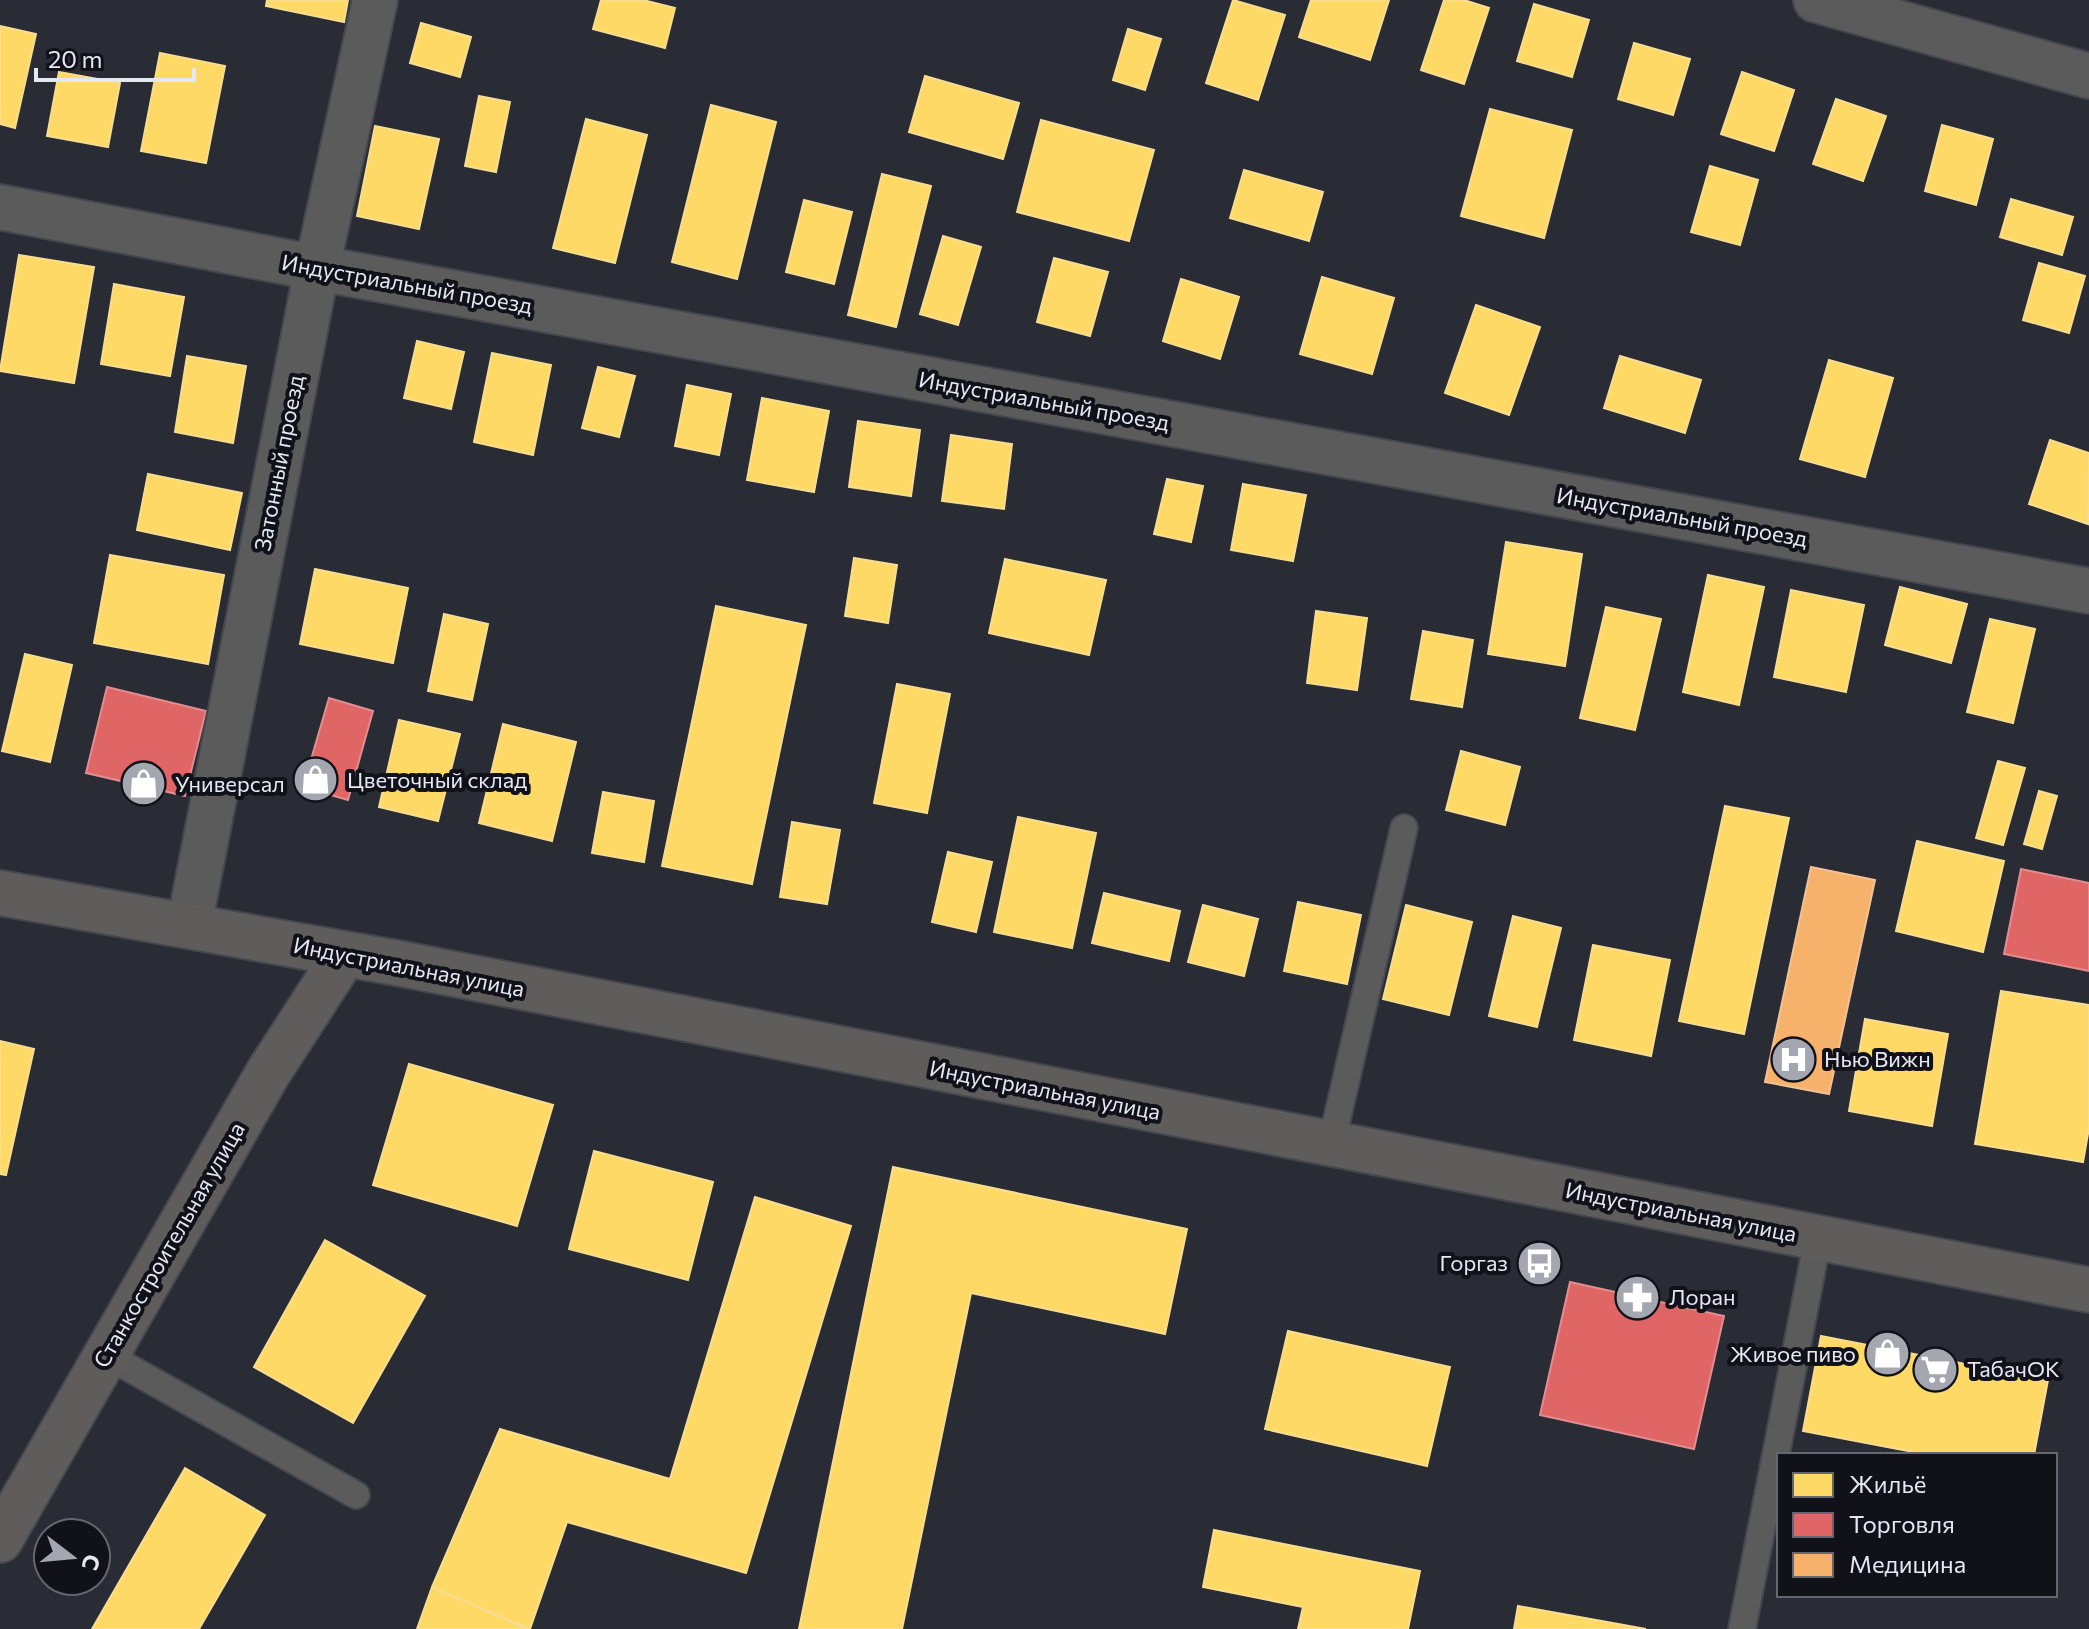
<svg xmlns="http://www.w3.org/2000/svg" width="2089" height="1629" font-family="Commissioner,sans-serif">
	<rect width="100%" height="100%" fill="#2a2c35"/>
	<!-- homes -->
	<path fill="#ffd966" stroke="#f7dd90" stroke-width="2" d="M267 0H348L344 22 266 6Z
		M601 0H643L675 8 665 48 593 29Z
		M1233 0 1285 15 1258 100 1206 83Z
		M1311 0H1389L1370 60 1299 37Z
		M1444 0H1464L1489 8 1464 84 1421 70Z
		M1534 4 1589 20 1572 77 1517 61Z
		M421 23 471 37 460 77 410 63Z
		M0 26 36 34 15 128 0 124Z
		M1128 29 1161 39 1145 90 1113 80Z
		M1634 43 1690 59 1673 115 1618 99Z
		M160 53 225 66 206 163 141 151Z
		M59 72 120 83 108 147 47 136Z
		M1742 72 1794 90 1774 151 1721 134Z
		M925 76 1019 103 1003 159 909 132Z
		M479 96 510 102 496 172 465 166Z
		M1836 99 1886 116 1863 181 1813 164Z
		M711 105 776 122 737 279 672 262Z
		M1490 109 1572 130 1544 238 1461 216Z
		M586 119 647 135 615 263 553 248Z
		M1041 120 1154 150 1129 241 1017 212Z
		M1942 125 1993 139 1976 205 1925 191Z
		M375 126 439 139 419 229 357 216Z
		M1710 166 1758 180 1740 245 1691 232Z
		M1244 170 1323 192 1309 241 1230 218Z
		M882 174 931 186 896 327 848 315Z
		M2011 199 2073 217 2062 255 2000 237Z
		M804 200 852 212 834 284 786 272Z
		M943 236 981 247 958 325 920 314Z
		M19 255 94 267 74 383 0 371Z
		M1054 258 1108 272 1090 336 1037 322Z
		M2039 263 2085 276 2069 333 2023 320Z
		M1322 277 1394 298 1372 374 1300 354Z
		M1181 279 1239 297 1220 359 1163 341Z
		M114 284 184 297 170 376 101 364Z
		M1476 305 1540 327 1509 415 1445 393Z
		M417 341 464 352 451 409 404 398Z
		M492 353 551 365 533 455 474 442Z
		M187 356 246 366 233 443 175 432Z
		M1620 356 1701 380 1685 433 1604 408Z
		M1829 360 1893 378 1865 477 1800 459Z
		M598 367 635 376 619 437 582 428Z
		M687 385 731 394 719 455 675 446Z
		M762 398 829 411 814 492 747 480Z
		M858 421 920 430 911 496 849 487Z
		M951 435 1012 444 1004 509 942 501Z
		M2050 440 2089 453 2088 524 2029 504Z
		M148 474 242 493 230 550 137 530Z
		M1167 479 1203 486 1191 542 1154 534Z
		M1243 484 1306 495 1293 561 1231 550Z
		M1506 542 1582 554 1565 666 1488 654Z
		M110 555 224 575 208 664 94 643Z
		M854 558 897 565 888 623 845 616Z
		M1005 559 1106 580 1089 655 989 633Z
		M315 569 408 588 393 663 300 644Z
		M1708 575 1764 587 1739 705 1683 692Z
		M1900 587 1967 604 1951 663 1885 645Z
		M1791 590 1864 605 1846 692 1774 677Z
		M716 606 806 625 752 884 662 866Z
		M1606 607 1661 619 1635 730 1580 718Z
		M1316 611 1367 618 1357 690 1307 683Z
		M444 614 488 624 472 700 428 691Z
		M1990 619 2035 629 2013 723 1967 712Z
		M1423 631 1473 640 1462 707 1411 699Z
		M25 654 72 665 50 762 2 751Z
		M897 684 950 694 927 813 874 803Z
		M399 720 460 734 438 821 379 807Z
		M503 724 576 742 552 841 479 823Z
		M1461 751 1520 767 1505 825 1446 810Z
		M1998 761 2025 768 2003 845 1976 838Z
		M2039 791 2057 796 2042 849 2024 844Z
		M603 792 654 801 644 862 592 853Z
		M1725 806 1789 818 1744 1034 1679 1021Z
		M1018 817 1096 833 1072 948 994 932Z
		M792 822 840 830 827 904 780 897Z
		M1917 841 2004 861 1983 952 1896 931Z
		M948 852 992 862 976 932 932 922Z
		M1104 893 1180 911 1169 961 1092 943Z
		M1298 902 1361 915 1347 984 1284 971Z
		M1203 905 1258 919 1244 976 1188 962Z
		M1406 905 1472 922 1449 1015 1383 999Z
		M1513 916 1561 928 1537 1027 1489 1016Z
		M1593 945 1670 960 1651 1056 1574 1040Z
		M2001 991 2089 1005V1128L2083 1162 1975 1144Z
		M1865 1019 1948 1034 1932 1126 1849 1111Z
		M0 1041 34 1049 6 1175 0 1174Z
		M409 1064 553 1105 517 1226 373 1185Z
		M594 1151 713 1182 688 1280 569 1249Z
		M893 1167 1187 1229 1165 1334 971 1293 902 1629H799Z
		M755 1197 851 1226 746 1573 567 1522 530 1629 432 1587 500 1429 670 1479Z
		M325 1240 425 1296 353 1423 254 1367Z
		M1288 1331 1450 1367 1427 1466 1265 1429Z
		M1821 1336 2048 1380 2034 1455H1929L1803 1431Z
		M185 1468 265 1515 199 1629H92Z
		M1214 1530 1420 1571 1408 1629H1298L1303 1607 1203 1587Z
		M432 1587 527 1629H417Z
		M1518 1606 1646 1629H1514Z"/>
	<!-- shops -->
	<path fill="#e06666" stroke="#e28d90" stroke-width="2" d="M107 687 206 711 185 796 86 773Z
		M329 698 373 711 348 800 303 787Z
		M2021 869 2089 883V971L2004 954Z
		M1570 1282 1724 1316 1694 1449 1540 1415Z"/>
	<!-- health -->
	<path fill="#f6b26b" stroke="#f1c294" stroke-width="2" d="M1811 867 1875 880 1829 1094 1765 1082Z"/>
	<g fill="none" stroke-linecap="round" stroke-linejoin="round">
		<defs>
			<path id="lane" d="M1331 1145 1404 828
				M106 1355 356 1495
				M1742 1629 1818 1238"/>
			<path id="street" d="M1816 0 2089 76
				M0 207 317 268 2089 591
				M189 926 317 268 375 0"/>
			<path id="secondary" d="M0 893 397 963 2089 1290
				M0 1540 268 1073 345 954"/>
		</defs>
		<!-- lane casing -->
		<use href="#lane" stroke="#45474f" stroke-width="30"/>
		<!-- street casing -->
		<use href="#street" stroke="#45474f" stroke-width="48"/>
		<!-- secondary casing -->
		<use href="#secondary" stroke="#45474f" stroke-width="48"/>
		<!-- lane -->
		<use href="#lane" stroke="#5c5b5b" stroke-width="26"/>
		<!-- street -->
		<use href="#street" stroke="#5c5b5b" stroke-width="44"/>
		<!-- secondary -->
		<use href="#secondary" stroke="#5f5d5c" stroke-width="44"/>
	</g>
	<!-- icons -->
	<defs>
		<symbol id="shop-disc" viewBox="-11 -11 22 22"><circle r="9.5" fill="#a4a6b0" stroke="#101119"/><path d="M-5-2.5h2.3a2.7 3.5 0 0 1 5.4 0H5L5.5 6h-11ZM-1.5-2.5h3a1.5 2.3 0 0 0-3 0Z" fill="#fff"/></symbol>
		<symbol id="hospital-disc" viewBox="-11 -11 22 22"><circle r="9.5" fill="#a4a6b0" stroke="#101119"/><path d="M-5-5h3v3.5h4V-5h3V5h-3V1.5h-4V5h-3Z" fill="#fff"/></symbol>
		<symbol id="bus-disc" viewBox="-11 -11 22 22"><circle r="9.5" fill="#a4a6b0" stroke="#101119"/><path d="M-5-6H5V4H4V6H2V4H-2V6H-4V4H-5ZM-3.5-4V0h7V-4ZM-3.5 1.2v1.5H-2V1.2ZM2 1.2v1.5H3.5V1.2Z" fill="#fff"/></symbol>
		<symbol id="pharmacy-disc" viewBox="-11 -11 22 22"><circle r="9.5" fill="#a4a6b0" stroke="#101119"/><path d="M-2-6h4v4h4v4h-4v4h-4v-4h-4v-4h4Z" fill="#fff"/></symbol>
		<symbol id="supermarket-disc" viewBox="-11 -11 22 22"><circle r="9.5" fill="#a4a6b0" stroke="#101119"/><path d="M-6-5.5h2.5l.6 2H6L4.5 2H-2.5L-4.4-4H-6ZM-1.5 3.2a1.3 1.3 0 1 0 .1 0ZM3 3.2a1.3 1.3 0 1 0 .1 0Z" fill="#fff"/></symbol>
	</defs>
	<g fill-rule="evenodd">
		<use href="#shop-disc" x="290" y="754" width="51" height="51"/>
		<use href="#shop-disc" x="118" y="758" width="51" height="51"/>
		<use href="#hospital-disc" x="1768" y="1034" width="51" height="51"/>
		<use href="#bus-disc" x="1514" y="1238" width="51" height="51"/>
		<use href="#pharmacy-disc" x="1612" y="1272" width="51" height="51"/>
		<use href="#shop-disc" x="1862" y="1328" width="51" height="51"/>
		<use href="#supermarket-disc" x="1910" y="1344" width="51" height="51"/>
	</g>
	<g text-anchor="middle" stroke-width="8" stroke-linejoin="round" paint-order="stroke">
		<!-- street labels -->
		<g font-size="22" fill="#e5e7f3" stroke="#101119">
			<text transform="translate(407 284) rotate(10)" y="8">Индустриальный проезд</text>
			<text transform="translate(1044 401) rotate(10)" y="8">Индустриальный проезд</text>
			<text transform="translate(279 463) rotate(-79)" y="8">Затонный проезд</text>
			<text transform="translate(1682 517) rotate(10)" y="8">Индустриальный проезд</text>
			<text transform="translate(409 967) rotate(11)" y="8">Индустриальная улица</text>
			<text transform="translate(1045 1090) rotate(11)" y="8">Индустриальная улица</text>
			<text transform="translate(1681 1212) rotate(11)" y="8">Индустриальная улица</text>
			<text transform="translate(169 1245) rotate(-60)" y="8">Станкостроительная улица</text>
		</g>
		<!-- poi labels -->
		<g font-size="22" fill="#e5e7f3" stroke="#101119" text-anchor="start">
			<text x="347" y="788">Цветочный склад</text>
			<text x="175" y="792">Универсал</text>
			<text x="1824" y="1067">Нью Вижн</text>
			<text x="1508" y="1271" text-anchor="end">Горгаз</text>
			<text x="1669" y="1305">Лоран</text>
			<text x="1856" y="1362" text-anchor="end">Живое пиво</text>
			<text x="1967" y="1377">ТабачОК</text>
		</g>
	</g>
	<!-- legend -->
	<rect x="1777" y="1453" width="280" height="144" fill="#101119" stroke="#656770" stroke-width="2"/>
	<rect x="1793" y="1473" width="40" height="24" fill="#ffd966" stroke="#656770" stroke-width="2"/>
	<text x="1849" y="1493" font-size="24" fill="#e5e7f3">Жильё</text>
	<rect x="1793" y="1513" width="40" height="24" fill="#e06666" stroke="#656770" stroke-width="2"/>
	<text x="1849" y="1533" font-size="24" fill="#e5e7f3">Торговля</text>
	<rect x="1793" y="1553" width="40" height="24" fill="#f6b26b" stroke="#656770" stroke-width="2"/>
	<text x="1849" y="1573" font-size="24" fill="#e5e7f3">Медицина</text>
	<!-- north arrow -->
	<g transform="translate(72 1557) rotate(106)"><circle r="38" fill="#101119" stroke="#656770" stroke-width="2"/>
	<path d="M0-6L14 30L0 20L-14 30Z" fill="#a4a6b0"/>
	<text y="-12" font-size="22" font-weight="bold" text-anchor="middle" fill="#e5e7f3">С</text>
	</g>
	<!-- scale -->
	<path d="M36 68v12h158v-12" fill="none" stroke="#e5e7f3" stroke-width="4"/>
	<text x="48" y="68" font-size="24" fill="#e5e7f3" stroke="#101119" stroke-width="6" paint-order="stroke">20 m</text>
</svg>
